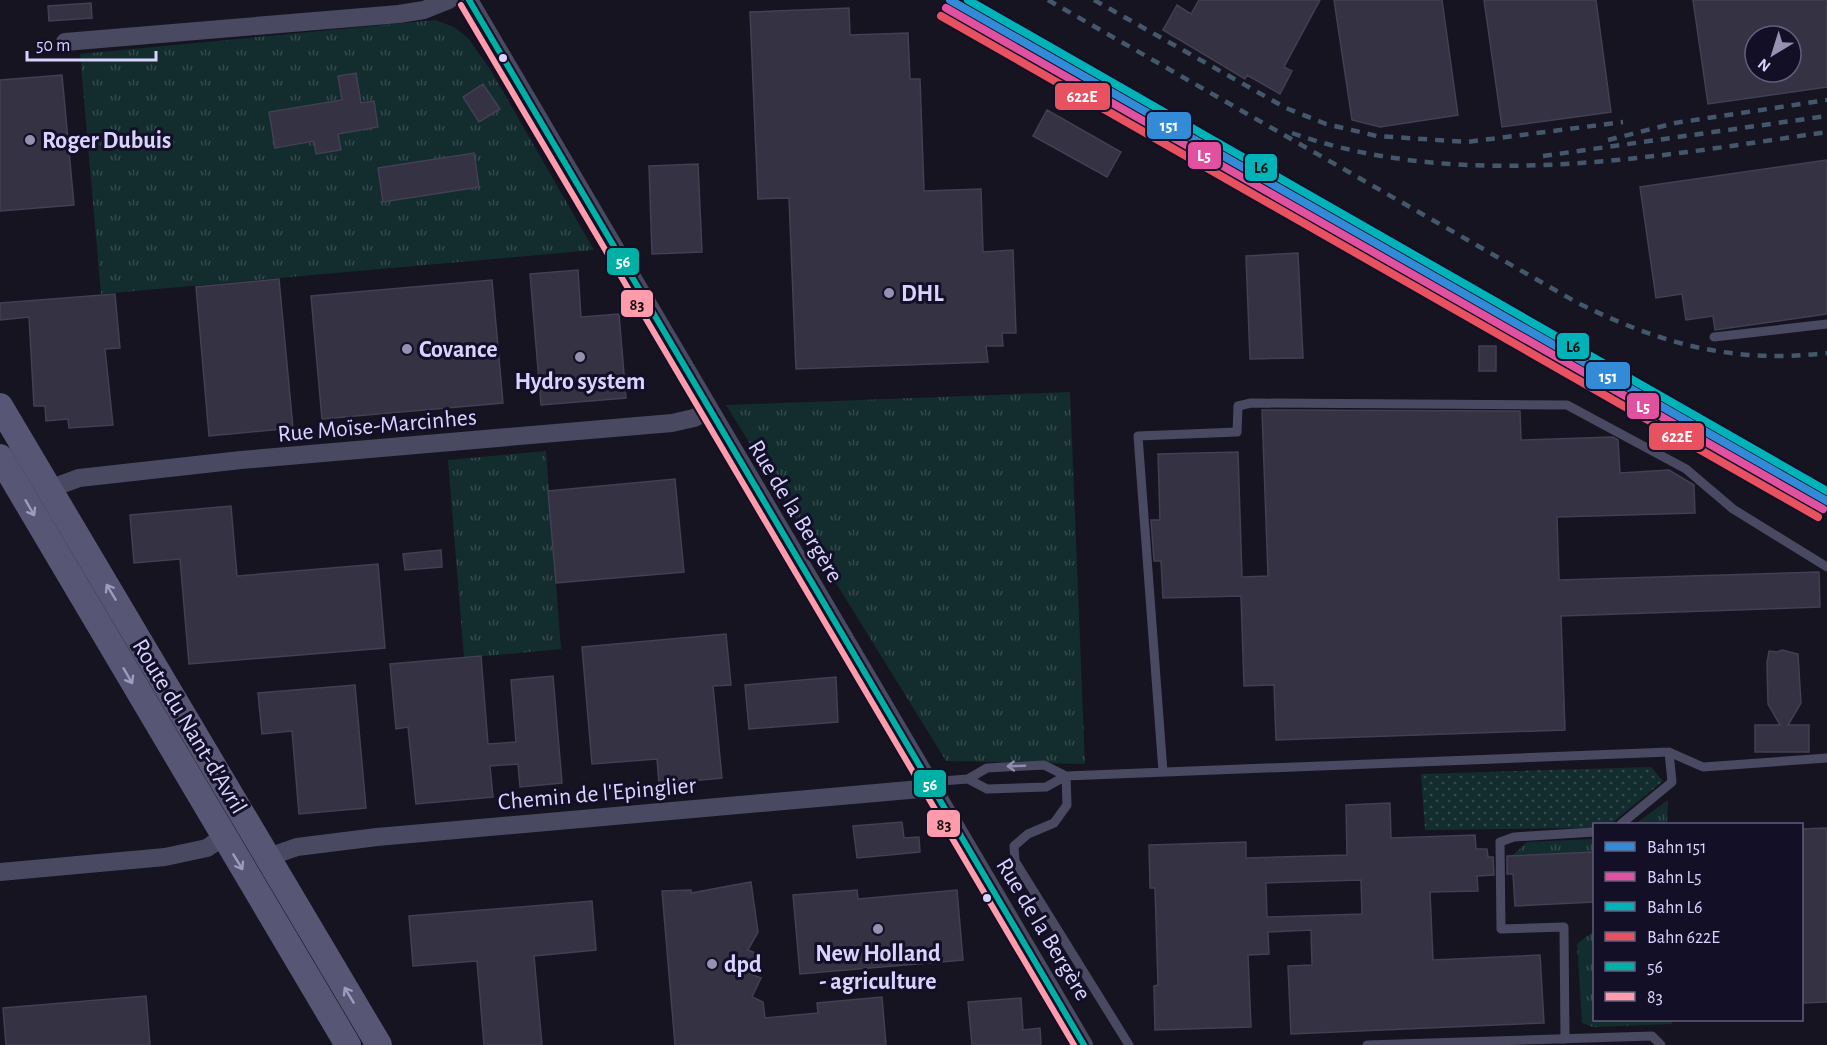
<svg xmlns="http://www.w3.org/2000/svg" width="1827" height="1045" font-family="'Alegreya Sans',sans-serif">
	<defs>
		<pattern id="grass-tufts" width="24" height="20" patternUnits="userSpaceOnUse" patternTransform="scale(1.5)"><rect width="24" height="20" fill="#132c2d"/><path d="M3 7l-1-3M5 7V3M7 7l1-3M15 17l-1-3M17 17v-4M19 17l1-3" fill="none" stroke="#354a4c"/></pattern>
		<pattern id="park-dots" width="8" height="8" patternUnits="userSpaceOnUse" patternTransform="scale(1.5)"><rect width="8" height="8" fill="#132c2d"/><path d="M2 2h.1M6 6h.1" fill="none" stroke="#354a4c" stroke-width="1.8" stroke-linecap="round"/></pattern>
	</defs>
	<rect width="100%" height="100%" fill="#161421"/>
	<!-- grass -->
	<path fill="url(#grass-tufts)" d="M435 20 454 27 468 38 490 69 594 250 101 294 80 54Z
		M1070 392 1085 764 946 761 726 405Z
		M546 451 561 649 464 658 448 460Z
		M1668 800 1667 824H1635Z
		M1594 839V852L1512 856 1527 842Z
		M1594 931V1020H1672V1024L1593 1027 1582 1023 1577 944Z"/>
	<!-- park -->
	<path fill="url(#park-dots)" d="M1651 767 1663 781 1611 824H1594V828L1425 830 1421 774Z"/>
	<!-- building -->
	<path fill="#343243" stroke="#433f54" stroke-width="1.5" fill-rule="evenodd" d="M1199 0H1320L1284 67 1292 71 1280 94 1247 75 1245 79 1163 30 1177 5 1191 14Z
		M1334 0H1442L1458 115 1380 127 1352 120Z
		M1484 0H1596L1611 112 1502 127Z
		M1693 0H1827V87L1708 104ZM1755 36H1791V72H1755Z
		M91 3 92 18 49 21 48 6Z
		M849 8 850 35 908 33 910 79H920L924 191 981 189 983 252 1013 250 1016 333H1002L1003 346H986L988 362 796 369 789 198 758 199 750 12Z
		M356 73 361 103 374 101 378 127 338 134 341 150 316 154 314 141 275 148 269 112 342 100 338 76Z
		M62 75 74 205 0 211V80Z
		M483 84 500 109 479 122 463 97Z
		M1047 110 1121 152 1107 177 1033 136Z
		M474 153 479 187 383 202 378 168Z
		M1827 160V314L1715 330 1713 316 1686 320 1682 294 1656 298 1640 187Z
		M698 164 702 252 652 254 649 166Z
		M1298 253 1303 358 1250 359 1246 256Z
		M578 270 581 317 619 314 626 398 541 405 530 274Z
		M279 279 293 428 209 436 196 287Z
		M492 280 503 403 322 419 311 296Z
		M115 294 120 348 105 349 113 425 69 428 68 419 46 421 45 406H34L29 317 0 320V303Z
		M1479 346H1496V371H1479Z
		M1262 410 1520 411 1521 440 1613 437 1618 440 1620 473 1669 470 1694 485 1695 513 1557 517 1559 580 1819 572 1820 607 1561 616 1565 730 1276 740 1274 685 1244 686 1241 596 1163 598 1161 561H1154L1151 520H1160L1158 454 1238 452 1242 577 1268 576Z
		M675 479 684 572 556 583 548 491Z
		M231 506 237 576 378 564 385 648 189 664 180 559 134 563 130 515Z
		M441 550 442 567 405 570 403 554Z
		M726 634 731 685 713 686 722 778 659 784 657 759 592 764 582 647Z
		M1782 650 1798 654 1801 703 1788 725H1809V752H1755V725H1780L1768 704 1767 663 1769 651 1777 652Z
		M481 656 488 744 516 742 511 680 553 676 562 783 520 787 518 764 490 766 493 797 416 804 408 727 396 729 390 664Z
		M836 677 838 722 749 729 745 685Z
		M355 685 366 808 299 814 292 731 262 734 258 693Z
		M1390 803 1391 838 1475 835 1476 849H1487L1488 857H1493L1494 875 1477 876 1478 891 1430 892 1433 960 1540 955 1544 1023 1291 1034 1288 966 1312 965 1311 930 1268 932 1269 954 1248 955 1251 1027 1155 1030 1154 986 1158 985 1155 888H1150L1149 845 1246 842V858L1347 855 1346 805ZM1361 880 1362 914 1267 917 1266 883Z
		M902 822 904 838 919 837 920 852 857 858 853 826Z
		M1827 828V1002L1802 1003V829Z
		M1594 852V902L1515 906 1513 874H1507V856Z
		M751 882 758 932 748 950 760 955 750 974 761 978 752 997 763 1002 765 1018 818 1013 817 1003 882 997 886 1045H675L662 891 691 890V893Z
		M857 890 858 899 957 890 963 960 800 974 793 895Z
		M592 901 596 950 534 956 542 1045H484L477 961 413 966 409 916Z
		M146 996 150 1045H6L3 1008Z
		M1021 998 1023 1030 1040 1028 1041 1045H972L968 1002Z"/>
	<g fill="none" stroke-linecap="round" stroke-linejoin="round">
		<!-- lane -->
		<path stroke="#4a4962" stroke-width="9" d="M1714 337 1827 324
			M1163 772 1138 436 1237 432 1238 406 1251 403 1567 405 1686 469 1733 509 1827 567
			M1066 776 1067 805 1054 823 1028 834 1014 846 1015 861 1129 1045
			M968 779 987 768 1044 765 1066 776
			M928 782 968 779 987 789 1046 787 1066 776 1669 752 1703 767 1827 758
			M1621 824 1672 782 1669 752
			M1565 1039 1564 927 1501 929 1500 842 1514 837 1594 832
			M1367 1045 1652 1036 1661 1045"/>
		<!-- street -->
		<path stroke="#4a4962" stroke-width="18" d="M469 0 1084 1045
			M65 42 399 14 424 10 449 0
			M49 489 79 478 241 460 672 423 694 418 709 410
			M268 857 297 847 377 837 932 788
			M0 872 165 857 207 848 223 837"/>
		<!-- secondary -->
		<path stroke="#575674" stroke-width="26" d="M0 406 379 1045
			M0 457 348 1045"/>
		<!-- rail -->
		<path stroke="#43596b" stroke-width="4.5" stroke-dasharray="9 8" stroke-linecap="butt" d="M1048 0 1576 302C1660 344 1733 364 1827 353
			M1094 0 1286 108 1326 124 1377 136 1467 142 1623 122
			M1292 133C1462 193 1653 157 1827 132
			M1608 140 1675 123 1827 100
			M1543 156 1827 116"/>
		<defs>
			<path id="bus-1" d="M469 0 1084 1045"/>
			<path id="bus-2" d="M461 5 1074 1045"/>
		</defs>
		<!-- bus-1 casing -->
		<use href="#bus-1" stroke="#130f26" stroke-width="10"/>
		<!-- bus-2 casing -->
		<use href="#bus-2" stroke="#130f26" stroke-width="10"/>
		<!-- bus-1 -->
		<use href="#bus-1" stroke="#00b0a4" stroke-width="6"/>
		<!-- bus-2 -->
		<use href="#bus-2" stroke="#ff9baa" stroke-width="6"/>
		<defs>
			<path id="rail-1" d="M950 0 1827 501"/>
			<path id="rail-2" d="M946 8 1823 509"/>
			<path id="rail-3" d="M968 0 1827 491"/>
			<path id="rail-4" d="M941 16 1818 517"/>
		</defs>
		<!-- rail-1 casing -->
		<use href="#rail-1" stroke="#130f26" stroke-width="12"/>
		<!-- rail-2 casing -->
		<use href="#rail-2" stroke="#130f26" stroke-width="12"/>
		<!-- rail-3 casing -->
		<use href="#rail-3" stroke="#130f26" stroke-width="12"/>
		<!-- rail-4 casing -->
		<use href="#rail-4" stroke="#130f26" stroke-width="12"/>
		<!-- rail-1 -->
		<use href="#rail-1" stroke="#338bd7" stroke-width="8"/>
		<!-- rail-2 -->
		<use href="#rail-2" stroke="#e0519f" stroke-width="8"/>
		<!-- rail-3 -->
		<use href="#rail-3" stroke="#00b3b9" stroke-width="8"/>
		<!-- rail-4 -->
		<use href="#rail-4" stroke="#e85260" stroke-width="8"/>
	</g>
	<!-- one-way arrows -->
	<defs><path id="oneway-shaft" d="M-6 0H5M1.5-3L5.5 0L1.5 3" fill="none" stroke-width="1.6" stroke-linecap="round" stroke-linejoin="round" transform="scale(1.5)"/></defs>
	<g stroke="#9e9bc0">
		<use href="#oneway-shaft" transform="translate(30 508) rotate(60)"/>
		<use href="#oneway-shaft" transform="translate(111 592) rotate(-121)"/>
		<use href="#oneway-shaft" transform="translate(128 676) rotate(60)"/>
		<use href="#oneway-shaft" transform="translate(238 862) rotate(59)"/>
		<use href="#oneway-shaft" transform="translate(349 995) rotate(-121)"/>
	</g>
	<use stroke="#928eb0" href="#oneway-shaft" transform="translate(1016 766) rotate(178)"/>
	<!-- markers -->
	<g fill="#d9d4ff" stroke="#130f26" stroke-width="2">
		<circle cx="503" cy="58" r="5"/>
		<circle cx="987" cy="898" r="5"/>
	</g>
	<g fill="#9591b1" stroke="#130f26" stroke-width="2">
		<circle cx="30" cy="140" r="6"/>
		<circle cx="889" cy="293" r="6"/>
		<circle cx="407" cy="349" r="6"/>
		<circle cx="580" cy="357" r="6"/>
		<circle cx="878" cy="929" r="6"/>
		<circle cx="712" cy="964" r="6"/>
	</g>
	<g text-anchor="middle" stroke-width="6" stroke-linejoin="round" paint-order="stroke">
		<!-- poi labels -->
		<g font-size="24" font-weight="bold" fill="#d9d4ff" stroke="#130f26" text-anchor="start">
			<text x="42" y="148">Roger Dubuis</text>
			<text x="901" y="301">DHL</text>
			<text x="419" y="357">Covance</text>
			<text x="580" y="389" text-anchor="middle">Hydro system</text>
			<text x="878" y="961" text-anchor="middle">New Holland<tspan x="878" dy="28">- agriculture</tspan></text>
			<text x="724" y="972">dpd</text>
		</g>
		<!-- street labels -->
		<g font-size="24" fill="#d9d4ff" stroke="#130f26">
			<text transform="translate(377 425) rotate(-5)" y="8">Rue Moïse-Marcinhes</text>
			<text transform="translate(796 511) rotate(59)" y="8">Rue de la Bergère</text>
			<text transform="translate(190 726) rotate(59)" y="8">Route du Nant-d'Avril</text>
			<text transform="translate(597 793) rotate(-5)" y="8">Chemin de l'Epinglier</text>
			<text transform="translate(1044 929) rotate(59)" y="8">Rue de la Bergère</text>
		</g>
	</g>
	<g stroke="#130f26" stroke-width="2">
		<rect x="1054" y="82" width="57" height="29" rx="6" fill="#e85260"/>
		<rect x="1146" y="111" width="46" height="29" rx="6" fill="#338bd7"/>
		<rect x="1187" y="141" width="35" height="29" rx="6" fill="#e0519f"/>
		<rect x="1244" y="153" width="34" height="29" rx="6" fill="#00b3b9"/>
		<rect x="606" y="247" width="34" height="29" rx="6" fill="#00b0a4"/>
		<rect x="620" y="289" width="34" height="29" rx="6" fill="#ff9baa"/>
		<rect x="1556" y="332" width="34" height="28" rx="6" fill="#00b3b9"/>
		<rect x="1585" y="361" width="46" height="29" rx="6" fill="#338bd7"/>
		<rect x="1626" y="392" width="34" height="28" rx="6" fill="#e0519f"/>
		<rect x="1648" y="422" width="57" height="29" rx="6" fill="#e85260"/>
		<rect x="913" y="769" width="34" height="29" rx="6" fill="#00b0a4"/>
		<rect x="926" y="809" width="35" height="29" rx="6" fill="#ff9baa"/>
	</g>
	<g font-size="16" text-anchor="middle" font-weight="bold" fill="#fff">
		<text x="1082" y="102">622E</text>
		<text x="1169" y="131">151</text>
		<text x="1204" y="161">L5</text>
		<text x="623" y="267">56</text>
		<text x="1608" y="382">151</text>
		<text x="1643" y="412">L5</text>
		<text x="1677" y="442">622E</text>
		<text x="930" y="790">56</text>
	</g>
	<g font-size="16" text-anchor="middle" font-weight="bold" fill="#111">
		<text x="1261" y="173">L6</text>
		<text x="637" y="310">83</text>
		<text x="1573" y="352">L6</text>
		<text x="944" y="830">83</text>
	</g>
	<!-- legend -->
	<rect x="1593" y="823" width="210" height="198" fill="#130f26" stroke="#625e7d" stroke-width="1.5"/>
	<rect x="1605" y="842" width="30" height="9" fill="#338bd7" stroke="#625e7d" stroke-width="1.5"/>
	<text x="1647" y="853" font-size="18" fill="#d9d4ff">Bahn 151</text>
	<rect x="1605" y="872" width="30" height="9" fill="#e0519f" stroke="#625e7d" stroke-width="1.5"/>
	<text x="1647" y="883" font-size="18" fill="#d9d4ff">Bahn L5</text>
	<rect x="1605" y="902" width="30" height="9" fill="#00b3b9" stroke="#625e7d" stroke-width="1.5"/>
	<text x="1647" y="913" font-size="18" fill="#d9d4ff">Bahn L6</text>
	<rect x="1605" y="932" width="30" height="9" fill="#e85260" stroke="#625e7d" stroke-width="1.5"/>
	<text x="1647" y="943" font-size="18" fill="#d9d4ff">Bahn 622E</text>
	<rect x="1605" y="962" width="30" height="9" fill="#00b0a4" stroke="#625e7d" stroke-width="1.5"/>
	<text x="1647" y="973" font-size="18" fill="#d9d4ff">56</text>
	<rect x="1605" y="992" width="30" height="9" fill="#ff9baa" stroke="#625e7d" stroke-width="1.5"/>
	<text x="1647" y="1003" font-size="18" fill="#d9d4ff">83</text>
	<!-- north arrow -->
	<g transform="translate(1773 54) rotate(218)"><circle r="28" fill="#130f26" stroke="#625e7d" stroke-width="1.5"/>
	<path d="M0-4.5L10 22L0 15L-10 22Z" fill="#9591b1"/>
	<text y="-9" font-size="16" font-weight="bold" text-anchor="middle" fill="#d9d4ff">N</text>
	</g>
	<!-- scale -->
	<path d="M27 51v9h129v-9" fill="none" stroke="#d9d4ff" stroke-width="3"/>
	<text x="36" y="51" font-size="18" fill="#d9d4ff" stroke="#130f26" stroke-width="4.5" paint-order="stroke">50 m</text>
</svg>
